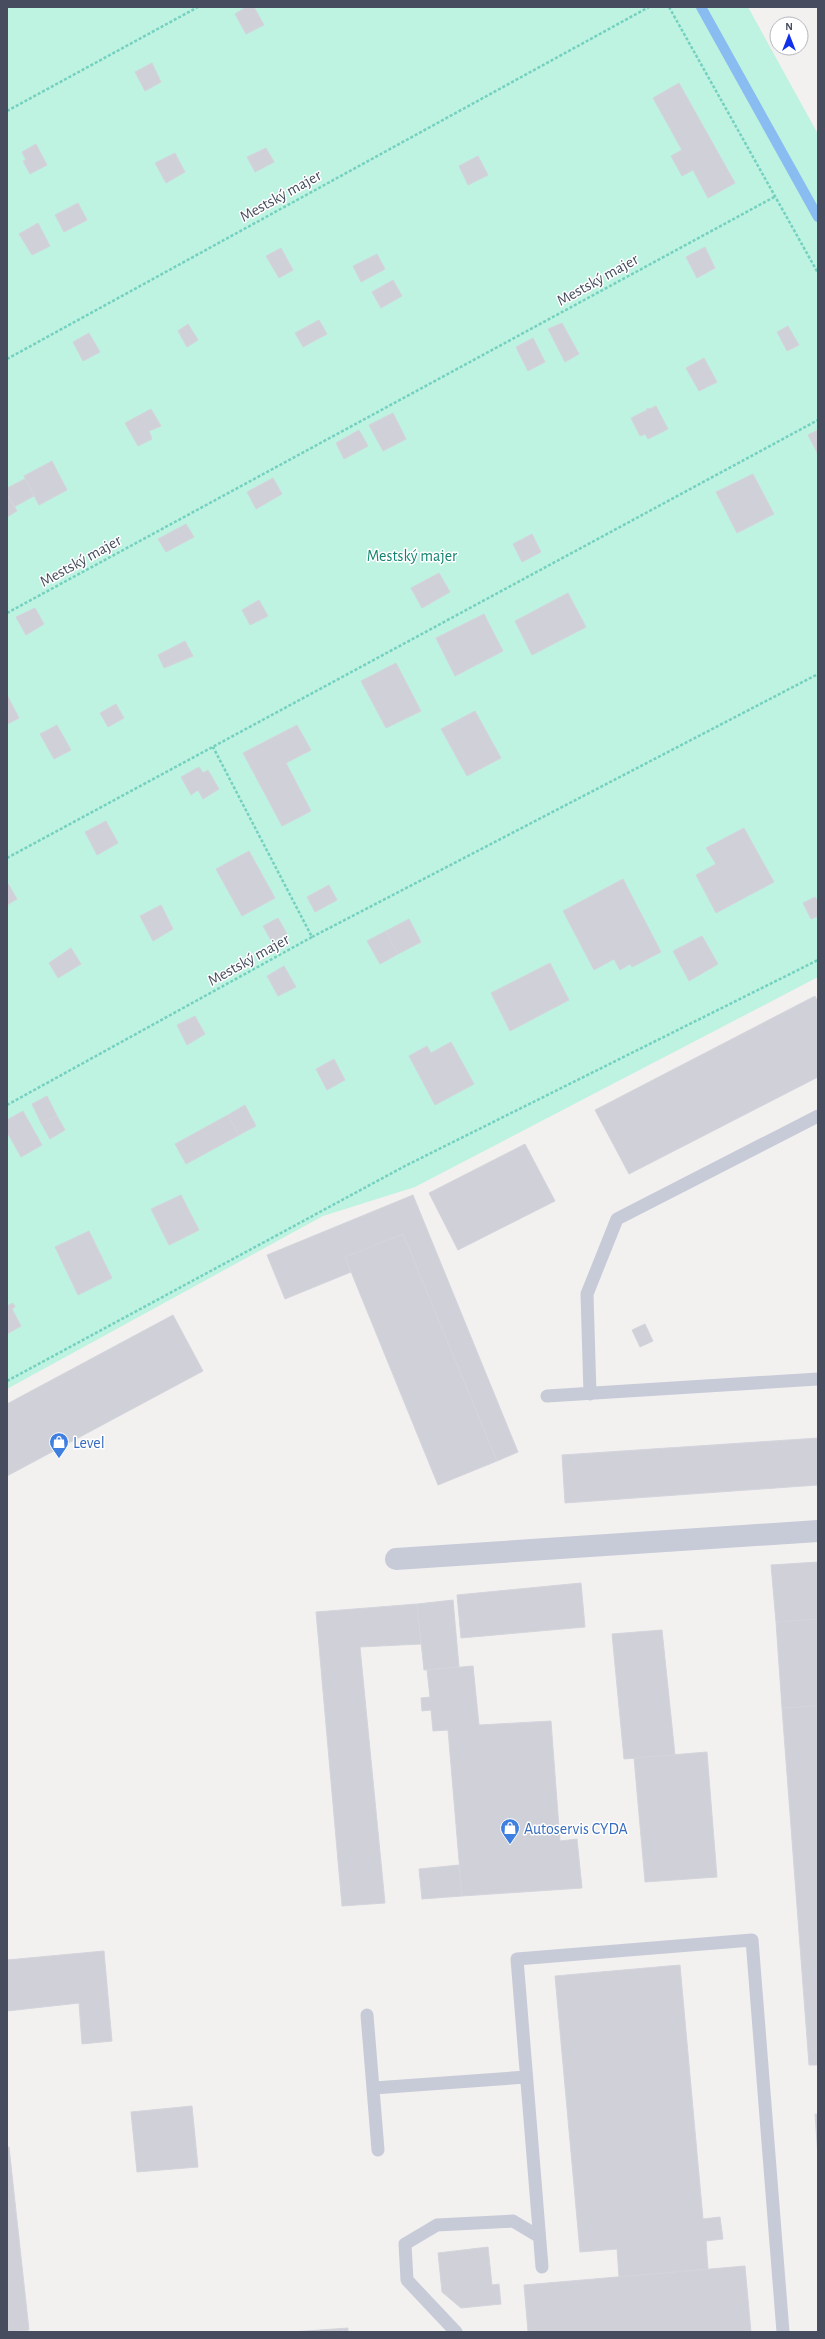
<svg xmlns="http://www.w3.org/2000/svg" width="825" height="2339" font-family="'Alegreya Sans',sans-serif">
	<rect width="100%" height="100%" fill="#f3f1f0"/>
	<!-- green -->
	<path fill="#bef2e1" d="M7 7H748L818 134V977L415 1187 323 1216 7 1389Z"/>
	<g fill="none" stroke-linecap="round" stroke-linejoin="round">
		<!-- stream -->
		<path stroke="#89bcf0" stroke-width="10" d="M701 7 818 217"/>
	</g>
	<!-- building -->
	<path fill="#d0d1d8" stroke="#d4d4dc" d="M246 7H254L264 25 246 34 235 14Z
		M152 63 161 82 145 91 135 72Z
		M679 83 735 183 708 198 693 170 682 176 671 156 682 150 653 98Z
		M36 144 47 165 30 174 23 161 26 160 22 152Z
		M266 148 274 162 255 172 247 157Z
		M175 153 185 172 166 183 155 163Z
		M478 156 488 175 468 185 459 166Z
		M78 203 87 220 64 232 55 215Z
		M38 223 50 246 32 255 19 234Z
		M705 247 715 268 697 278 686 257Z
		M281 248 293 270 279 278 266 256Z
		M377 254 385 269 361 282 353 266Z
		M393 280 402 296 381 308 372 292Z
		M319 320 327 334 303 347 295 333Z
		M562 323 579 354 565 362 548 329Z
		M188 324 198 340 187 347 178 331Z
		M788 326 799 345 787 351 777 332Z
		M89 333 100 352 83 361 73 342Z
		M533 338 545 362 528 371 516 347Z
		M704 358 717 382 699 391 686 368Z
		M656 406 668 429 648 439 645 434 640 436 631 418 647 410V408L650 409Z
		M151 409 161 426 149 431 152 439 138 446 125 423Z
		M393 413 406 439 383 451 369 425Z
		M359 430 368 446 344 459 336 443Z
		M818 430V454L808 435Z
		M52 461 67 490 39 505 24 476Z
		M753 474 774 514 737 533 716 492Z
		M273 478 282 494 256 509 247 492Z
		M25 479 34 496 14 507 7 494V488Z
		M7 494 17 511 7 517Z
		M186 524 194 537 166 552 158 539Z
		M532 534 541 552 522 562 513 544Z
		M439 573 450 592 422 608 411 588Z
		M568 593 586 627 532 655 515 621Z
		M259 600 268 616 250 625 242 610Z
		M35 608 44 624 26 635 16 617Z
		M484 614 503 651 455 676 436 638Z
		M185 641 193 656 164 668 158 655Z
		M396 663 421 711 386 728 361 681Z
		M7 695 19 718 7 724Z
		M116 704 124 718 108 727 100 713Z
		M475 711 501 758 467 776 441 729Z
		M57 725 71 750 54 759 40 734Z
		M297 725 311 750 286 763 311 811 282 826 243 753Z
		M199 767 203 773 208 770 219 789 203 799 198 790 191 795 181 777Z
		M106 821 118 843 97 855 85 832Z
		M744 828 774 882 716 913 696 875 716 864 706 848Z
		M249 851 275 898 242 916 216 869Z
		M623 879 661 952 632 967 630 964 620 970 614 959 594 970 563 911Z
		M7 882 17 899 7 905Z
		M329 885 337 900 315 912 307 897Z
		M815 897 818 902V916L811 919 803 903Z
		M161 905 173 929 153 941 140 916Z
		M278 918 287 934 272 942 263 926Z
		M409 919 421 942 398 954 386 931Z
		M386 931 398 954 380 964 367 941Z
		M702 936 718 964 689 981 673 951Z
		M71 948 81 964 58 978 49 963Z
		M550 963 569 1000 510 1031 491 993Z
		M284 966 296 987 278 996 267 976Z
		M815 996 818 1002V1077L629 1174 595 1110Z
		M195 1016 205 1034 187 1045 177 1025Z
		M451 1042 474 1084 435 1105 409 1056 427 1046 431 1053Z
		M334 1059 345 1080 327 1090 316 1069Z
		M47 1096 57 1116 41 1123 32 1104Z
		M245 1105 256 1126 239 1135 228 1115Z
		M23 1111 42 1145 21 1157 7 1132V1120Z
		M228 1115 239 1135 186 1164 175 1144Z
		M57 1116 65 1130 50 1139 41 1123Z
		M525 1144 555 1201 458 1250 429 1193Z
		M181 1195 199 1230 169 1245 151 1209Z
		M413 1195 518 1452 497 1461 403 1234 345 1257 351 1272 285 1299 267 1255Z
		M89 1231 112 1278 78 1295 55 1247Z
		M403 1234 497 1461 438 1485 345 1257Z
		M13 1303 15 1307 12 1309 21 1326 7 1334V1306Z
		M173 1315 203 1371 7 1476V1404Z
		M645 1324 653 1341 640 1347 632 1330Z
		M818 1438V1485L565 1503 562 1455Z
		M818 1562V1619L776 1622 771 1565Z
		M581 1583 585 1627 461 1638 457 1595Z
		M453 1600 459 1667 424 1670 417 1604Z
		M417 1604 421 1644 360 1647 385 1903 342 1906 316 1612Z
		M818 1619V1706L782 1708 776 1622Z
		M662 1630 675 1755 624 1759 612 1634Z
		M473 1666 479 1725 551 1721 560 1841 577 1839 582 1888 462 1896 448 1730 433 1731 431 1710 422 1711 421 1698 430 1697 427 1670Z
		M818 1706V2065H809L782 1708Z
		M707 1752 717 1877 645 1882 634 1758Z
		M459 1865 462 1896 422 1899 419 1869Z
		M104 1951 112 2041 82 2044 79 2003 7 2011V1960Z
		M680 1965 703 2219 720 2217 723 2239 706 2241 708 2269 619 2277 617 2249 580 2252 555 1976Z
		M192 2106 198 2167 137 2172 131 2112Z
		M815 2114H818V2157Z
		M7 2147H9L29 2330 8 2332Z
		M488 2247 492 2285 499 2284 501 2304 461 2308 442 2292 438 2253Z
		M745 2266 751 2332H528L524 2285Z
		M348 2328V2332H292Z"/>
	<g fill="none" stroke-linecap="round" stroke-linejoin="round">
		<!-- path -->
		<path stroke="#74d1bf" stroke-width="2.5" stroke-dasharray="3 2" stroke-linecap="butt" d="M669 7 818 273
			M7 111 198 7
			M7 359 649 7
			M7 613 776 196
			M7 858 818 420
			M312 937 818 674
			M7 1105 312 937 213 747
			M7 1381 405 1166 818 960"/>
		<!-- lane -->
		<path stroke="#c7cbd8" stroke-width="13" d="M590 1394 587 1294 617 1219 818 1116
			M547 1396 818 1379
			M367 2015 378 2150
			M374 2088 526 2077
			M542 2267 517 1959 752 1940 783 2332
			M456 2332 407 2280 405 2244 437 2225 513 2221 538 2236"/>
		<!-- street -->
		<path stroke="#c7cbd8" stroke-width="22" d="M396 1559 818 1531"/>
	</g>
	<!-- icons -->
	<defs>
		<symbol id="shop-pin" viewBox="-11 -11 22 30"><path d="M0 17L-7.5 6A9.5 9.5 0 1 1 7.5 6Z" fill="#3f7fe0" stroke="#fff"/><path d="M-5-2.5h2.3a2.7 3.5 0 0 1 5.4 0H5L5.5 6h-11ZM-1.5-2.5h3a1.5 2.3 0 0 0-3 0Z" fill="#fff"/></symbol>
	</defs>
	<g fill-rule="evenodd">
		<use href="#shop-pin" x="48" y="1431" width="22" height="30"/>
		<use href="#shop-pin" x="499" y="1817" width="22" height="30"/>
	</g>
	<g text-anchor="middle" stroke-width="3" stroke-linejoin="round" paint-order="stroke">
		<!-- street labels -->
		<g font-size="16" fill="#474d5f" stroke="#fff">
			<text transform="translate(280 195) rotate(-29)" y="6">Mestský majer</text>
			<text transform="translate(597 279) rotate(-29)" y="6">Mestský majer</text>
			<text transform="translate(80 560) rotate(-29)" y="6">Mestský majer</text>
			<text transform="translate(248 959) rotate(-29)" y="6">Mestský majer</text>
		</g>
		<!-- park labels -->
		<g font-size="16" fill="#13856e" stroke="#fff">
			<text x="412" y="561">Mestský majer</text>
		</g>
		<!-- shop labels -->
		<g font-size="16" fill="#366cbe" stroke="#fff" text-anchor="start">
			<text x="73" y="1448">Level</text>
			<text x="524" y="1834">Autoservis CYDA</text>
		</g>
	</g>
	<!-- border -->
	<rect width="825" height="2339" fill="none" stroke="#474d5f" stroke-width="16"/>
	<!-- north arrow -->
	<g transform="translate(789 36)"><circle r="19" fill="#ffffff" stroke="#b5b8bf"/>
	<path d="M0-3L7 15L0 10L-7 15Z" fill="#1130ec"/>
	<text y="-6" font-size="11" font-weight="bold" text-anchor="middle" fill="#474d5f">N</text>
	</g>
</svg>
